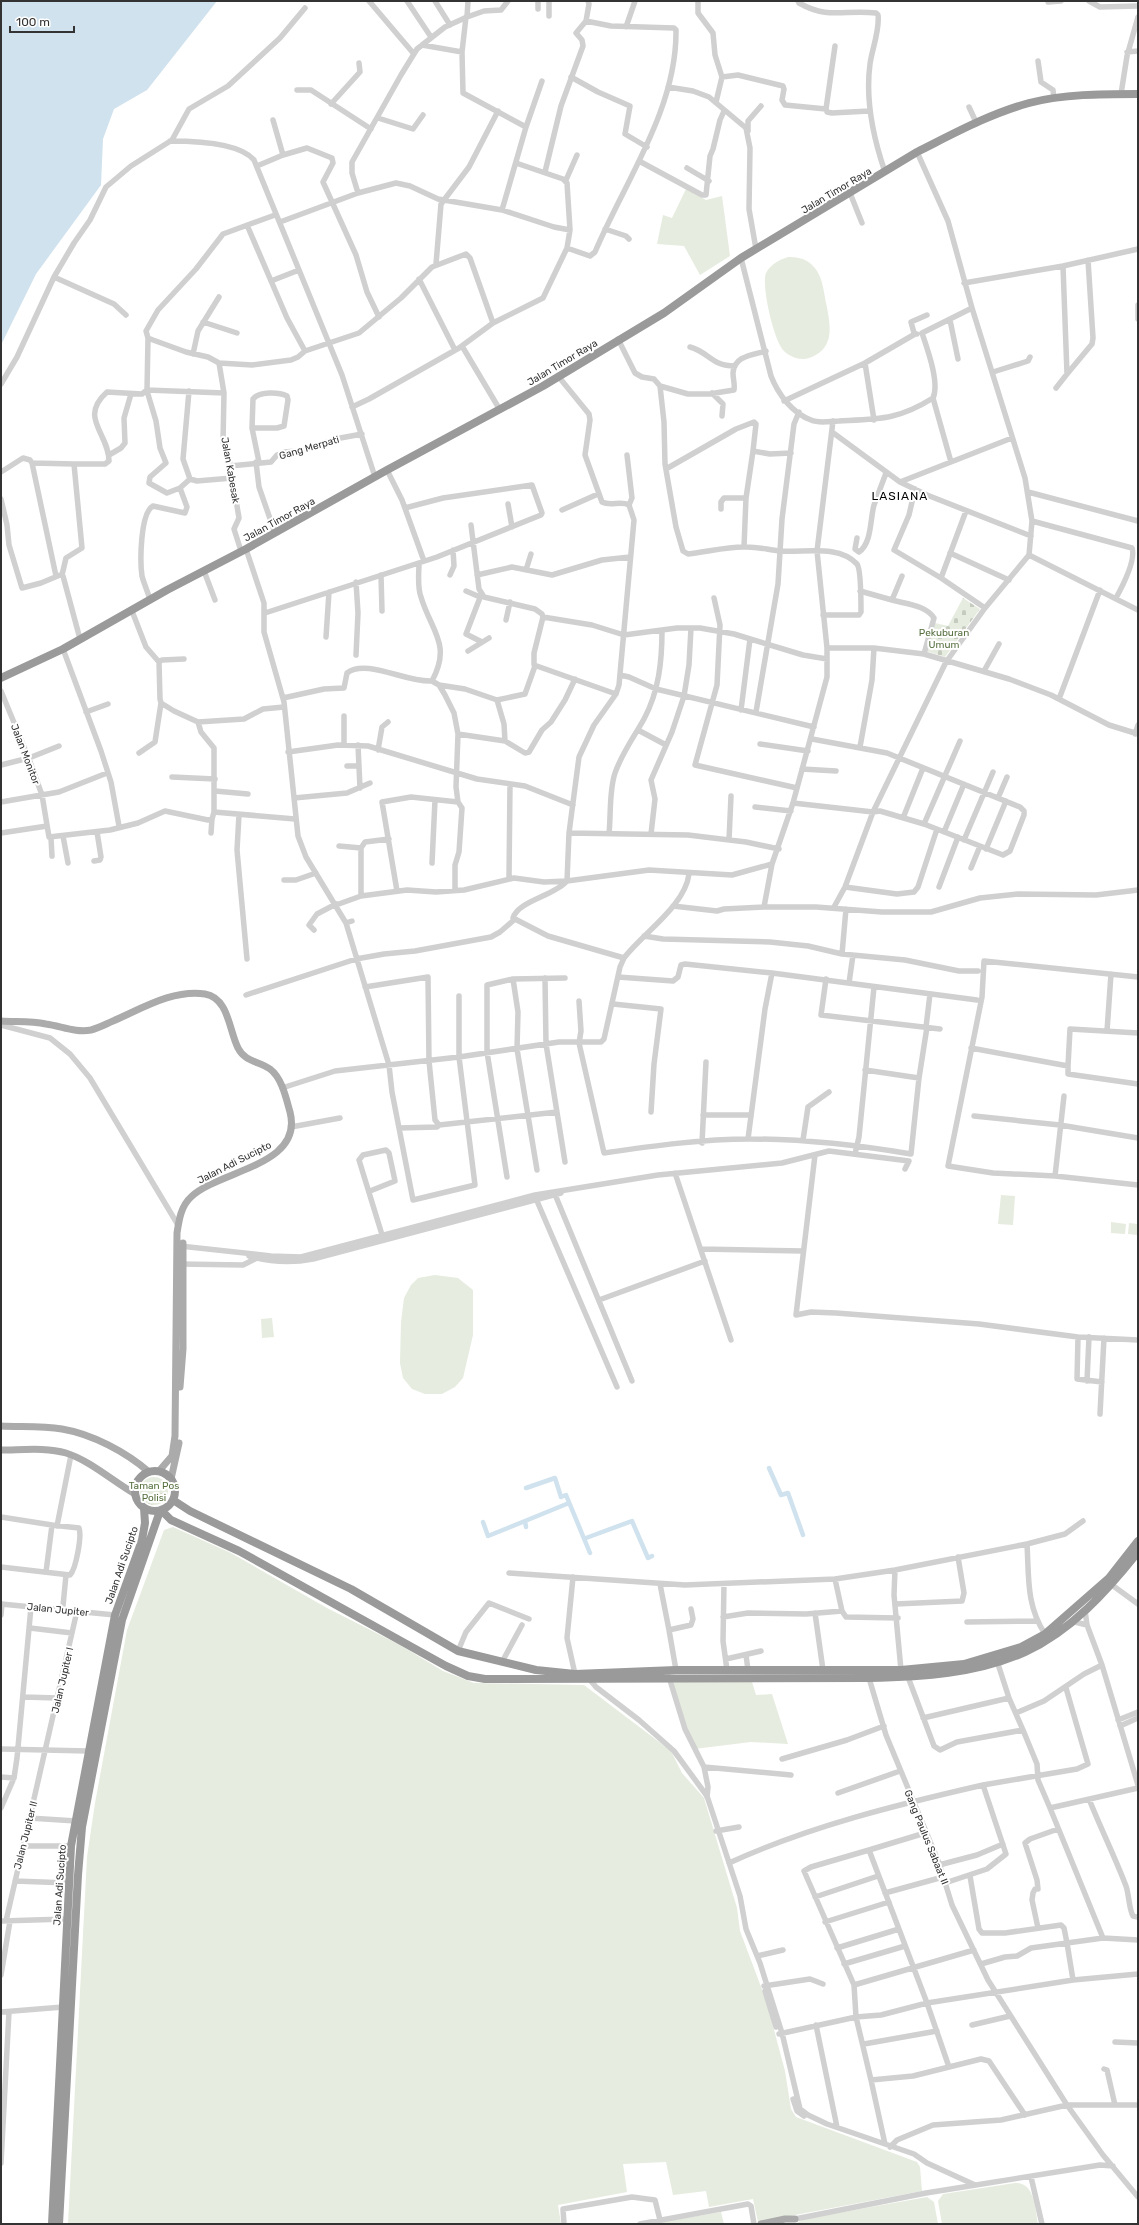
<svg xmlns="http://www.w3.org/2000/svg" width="1139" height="2225" font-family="Rubik,sans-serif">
	<defs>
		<pattern id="cemetery-stones" width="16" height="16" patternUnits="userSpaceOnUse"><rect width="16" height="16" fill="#e6ecdf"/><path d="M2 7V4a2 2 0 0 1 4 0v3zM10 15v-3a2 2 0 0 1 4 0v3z" fill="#c6cbc0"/></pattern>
		<pattern id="park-tufts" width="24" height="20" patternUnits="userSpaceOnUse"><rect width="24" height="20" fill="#e6ecdf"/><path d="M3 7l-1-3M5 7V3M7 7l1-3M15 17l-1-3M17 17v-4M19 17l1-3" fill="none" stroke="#c6cbc0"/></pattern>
	</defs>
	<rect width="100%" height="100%" fill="#fff"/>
	<!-- grass -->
	<path fill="#e6ecdf" d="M686 189 706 200 722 196 730 256 700 275 684 246 657 244 663 215 672 218Z
		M788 257C811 256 821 271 824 292 828 317 840 347 809 358 801 361 790 357 784 351 774 342 761 285 766 273 771 264 779 260 788 257Z
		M1001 1195 1015 1196 1013 1225 998 1224Z
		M1111 1222 1126 1224 1125 1234 1111 1233Z
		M1129 1223 1138 1224V1235L1128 1234Z
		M435 1275 458 1278 473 1290V1335L463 1378 455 1387 442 1394H425L412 1389 403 1378 400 1363 401 1322 404 1298 411 1285 418 1278Z
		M272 1318 274 1337 262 1338 261 1319Z
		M173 1527 231 1553 327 1608 400 1645 443 1671 474 1683 584 1685 671 1751 682 1773 704 1798 737 1908 740 1931 766 2000 785 2071 791 2109 796 2117 917 2162 920 2167 922 2191 758 2222 753 2199 709 2207 706 2191 673 2195 666 2162 623 2164 627 2192 558 2205 561 2224H68L87 1857 95 1803 127 1630 164 1530Z
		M674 1682H752L756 1695 772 1694 788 1744 751 1742 694 1749 674 1689Z
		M1015 2183C1035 2182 1035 2209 1038 2224H942L938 2201 943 2194Z
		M927 2197 934 2202 938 2224H795L804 2219Z
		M721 2212 724 2224H651Z"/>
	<!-- cemetery -->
	<path fill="url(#cemetery-stones)" d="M963 598 980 609 945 657 926 651 935 623 948 626Z"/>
	<!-- park -->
	<path fill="url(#park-tufts)" d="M140 1491a14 14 0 1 1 28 0a14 14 0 1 1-28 0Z"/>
	<!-- water -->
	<path fill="#cfe2ee" d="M1 1H217L147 90 114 109 103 139 101 185 36 274 1 345Z"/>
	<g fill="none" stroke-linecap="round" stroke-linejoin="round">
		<!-- canal -->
		<path stroke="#cfe2ee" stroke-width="4.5" d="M769 1468 781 1495 788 1493 803 1535
			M526 1488 555 1478 561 1497 566 1495 590 1553
			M483 1522 488 1536 525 1521
			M526 1527 525 1521 569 1503
			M586 1538 632 1521 648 1558 652 1556"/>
		<!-- minor -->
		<path stroke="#d0d0d0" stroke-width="5.5" d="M369 1 414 54
			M407 1 431 37
			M435 1 450 25
			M538 1V9
			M549 1V16
			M698 1V13L713 33 715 55 722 77 716 102
			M798 1 799 3C829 20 845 9 876 13L878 15C880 30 872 49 870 64 865 101 873 137 885 172
			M1089 1 1100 7 1138 6
			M1048 2 1061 1
			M466 17 462 52 463 93 526 127
			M467 17 484 11 501 10 508 1
			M626 27 635 1
			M422 45 462 52
			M1127 52 1138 51
			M1038 61 1041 82 1053 90 1054 99
			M571 77 598 92 630 106 625 134 647 147
			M722 77 738 75 783 86 784 89 782 100 785 105 826 109 827 112 832 113 869 111
			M668 87 693 91 709 97 746 128 750 148 749 209 756 249
			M297 90H311L371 129
			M1121 94 1127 56 1138 17
			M331 104 360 72 359 63
			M969 107 976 122
			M826 109 835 46
			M378 118 413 129 423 115
			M748 131V121L761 106
			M170 141C192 141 239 142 254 160L342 375 375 477
			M283 155 307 148 332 158 333 163 323 182 356 255 367 292 379 317
			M639 161 702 195H706L710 156 713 149 720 120 724 111
			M257 166 283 155 273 120
			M687 168 709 181
			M545 172 561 106 583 46 582 40 576 33 586 21 589 4 588 1
			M566 180 577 155
			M358 193 352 173V162L401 75 417 49 445 27 467 17 468 1
			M850 193 862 223
			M502 210 526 127 542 81
			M280 222 358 193 396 183 410 186 438 199 502 210 554 227 570 230
			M247 225 287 318 305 351
			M605 229 626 236 629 239
			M567 248 590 256 595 252C625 181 677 109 676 30L674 28 611 26 586 21
			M741 258 771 376C778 394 792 413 811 420 820 424 830 421 839 421 879 419 898 420 933 398 940 383 927 348 922 333L972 308
			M436 264 441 204 469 167 498 111
			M1063 266 1067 374 1092 344 1093 338 1088 260
			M54 277 114 304 126 315
			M419 279 455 350
			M271 281 299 270
			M964 283 1063 266 1138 249
			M1138 305V319
			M950 320 958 359
			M203 322 237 333
			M917 334 914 333 911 322 927 315
			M148 338 147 390 224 393
			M618 339 635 373 642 377 654 379 660 386 664 422 665 464 676 527 683 551 688 554C707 552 725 547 743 547 756 546 768 550 780 551 804 553 838 544 857 564 861 569 861 603 861 612L859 615H823
			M462 346 500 410
			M690 347C709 352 711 366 735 366
			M193 354 198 331 219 297
			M219 363 252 365 291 360 298 357 305 351 359 333 401 298 432 267 466 254 470 258 493 323
			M219 363 208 357 186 352 153 340 148 338 146 331 158 310 196 269 223 234 275 215
			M219 363 224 393 223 442 229 459 238 512 239 518 234 529 241 551
			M865 363 874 420
			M993 372 1028 361 1030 357
			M558 376 589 414 590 420 585 455 602 502C611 507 620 500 629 505L634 520 619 685 616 694 594 725 579 757 569 833 567 881C554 896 518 901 513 918L548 936 624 958
			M1 384 17 357 54 277 74 243 90 220 106 187 131 166 172 140 189 109 228 86 280 38 305 8
			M660 386 688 394H709L734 390C735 384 733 379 733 373 734 356 752 355 766 351
			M1056 388 1067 374
			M147 391 156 421 160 448 166 463 150 477 149 483 167 493 180 488 190 479
			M189 391 183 459 190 479 197 481 232 478
			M712 393 723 404 722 416
			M933 398 951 462
			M784 401 865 363 915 334
			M352 407 369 399 459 348 493 323 543 298 567 248 570 230 567 183 563 179 516 163
			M252 428H277L284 426 288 400 287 396C279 392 259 391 253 399L252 428 259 462
			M832 432 900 482 927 495 1031 536
			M109 455 121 448 125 443 124 418 131 394
			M627 455 632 498 629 505
			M256 462 259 487 275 533
			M32 463 74 464
			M230 466 271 462 277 455 285 452 306 450 335 439 362 434
			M666 469 736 429 754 422 756 424 753 451
			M387 470 402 500 424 561
			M1 472 23 458 30 460 32 463 56 576
			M900 482 1012 438
			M915 489 909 515 894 550 941 578 985 608
			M1028 492 1138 521
			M1 499 7 525 9 545 22 588 41 583 60 575 63 576 80 639
			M508 504 512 527
			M721 509V502L724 498H746L753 451 770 454 791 453
			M562 510 598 494
			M1032 521 1132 548C1136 560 1122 587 1116 598
			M471 525 479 589 484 597 535 609 542 614 543 617 592 625 624 635 677 628H700L734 634 803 655 827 659
			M857 538 855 549 859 552C872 543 870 519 874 505 878 494 882 484 886 473
			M744 547 746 498
			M246 549 264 603V632L284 702 298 836 306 857 346 923 352 921
			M950 553 1009 580
			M1029 555 1138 610
			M419 563C419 573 417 587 421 597 431 631 452 644 432 681L439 685 445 695 454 713 458 734 456 787 458 802 462 808 459 852 455 865V890
			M526 570 531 554
			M204 571 215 600
			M62 575 66 558 82 548 74 464H105L109 461C109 433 78 418 107 392L142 394 147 390
			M381 575 382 611
			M450 575 454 566 453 550
			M477 575 512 567 552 575 602 560 630 557
			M902 576 892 600C906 604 926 605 934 618L924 654
			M941 578 966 511
			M466 591 480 597
			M860 591 892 600
			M481 595 466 634 482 642
			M714 598 720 625 717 685 695 765 797 788
			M150 600C148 592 144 584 142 576 140 562 140 513 153 506L185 513 187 507 180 488
			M132 611 146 647 159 662 160 699 161 703 174 711 198 722 244 719 263 709 284 707
			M265 613 437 557 541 515 542 513 532 485 443 498 405 508
			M543 617 534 653V665L616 694
			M506 620 510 602
			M326 637 329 592
			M827 648H874L924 654 1009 679 1051 695 1109 725 1138 734
			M63 649 101 751 111 782 119 826
			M468 651 489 638
			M356 655 358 613 356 582
			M159 662 162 660 184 659
			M984 671 999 644
			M620 675 629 677 656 689 814 727
			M439 685 465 689 497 700 504 724 505 741
			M1 691 29 759 42 795 49 837 110 830 138 823 165 811 208 820 212 819 214 812
			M283 698 324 689 344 688 347 673C366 658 407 683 432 681
			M1059 699 1100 590
			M497 700 525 694 535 666
			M741 710 750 639
			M86 712 108 704
			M756 712 778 584 782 519 794 424 799 412
			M344 716V744
			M198 722 201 732 214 748V812L295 819
			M638 730 666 745
			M458 734 505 741 525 753 529 752 542 730 551 722 565 700 575 679
			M1135 734 1138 725
			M760 744 808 751
			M358 745 360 788
			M860 747 872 680 874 648
			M378 750 382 727 388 722
			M288 752 338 745 368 746 477 779 525 786 573 805
			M139 753 155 742 161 703
			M1 765 29 758 59 746
			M347 766H359
			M802 769 836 771
			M172 777 215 779
			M215 791 248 794
			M294 798 347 793 370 783
			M998 798 1007 777
			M1 802 59 792 107 773
			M793 803 873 812 880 811 924 824 1003 855 1010 851 1024 815V811L1020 807 887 753 812 739
			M755 807 791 811
			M239 815 237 850 247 959
			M903 818 923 768
			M924 824 960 741
			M944 832 964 784
			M1 833 47 826
			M211 833 212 819
			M569 833 688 835 746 842 779 849
			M609 834C611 814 609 791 615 773 622 753 634 737 644 719 659 691 662 661 662 630
			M651 834 655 799 651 780 672 732 684 696 689 665 691 628
			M63 836 68 863
			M51 838 52 856
			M729 840 731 796
			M964 840 993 772
			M361 848 365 842 389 839
			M986 849 1006 801
			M94 861 100 860 101 857 97 832
			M432 863 435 800
			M772 864 764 907H816L882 912H931L980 898 1018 894 1096 895 1138 890
			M971 868 980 846
			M509 879 510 784
			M284 880H296L316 873
			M845 887 897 894 914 892 918 887 937 829
			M939 887 958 837
			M397 891 382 802 411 797 458 802
			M361 896 407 890 436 892 464 890 514 878 544 882 567 881 649 870 732 875 772 864 793 803 827 677V648L817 551 833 421
			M336 905 361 896V848L339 846
			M673 906 717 911 724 909 764 907
			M834 907 845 887 873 812 946 662 985 608 1029 555 1032 521 1025 478 972 308 948 221 917 152
			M346 923 389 1065 392 1092 413 1200 475 1185 459 1057V996
			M314 930 309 925 317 914 336 904
			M644 936 663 939 770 942 808 946 842 954 905 960 959 971H978
			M842 954 846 909
			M618 977 673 981 678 977 681 965 685 964 772 973
			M1138 977 984 961 982 997 948 1166 993 1173 1055 1176 1138 1185
			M545 978 546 1044 565 1162
			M513 979 518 1012 517 1049 537 1170
			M826 979 821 1015 940 1029
			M849 983 853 955
			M365 987 428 977 429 1061 435 1120 439 1125 557 1112
			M246 995 356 959 384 954 415 951 491 937 500 932 514 920
			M579 1001 581 1031 579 1043 604 1153C652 1146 702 1139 750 1139 804 1139 857 1145 911 1154L919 1078 927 1027
			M613 1004 661 1009 654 1064 651 1112
			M1 1025 50 1038 70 1054 90 1078 178 1225
			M926 1027 930 994
			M1107 1031 1111 974
			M971 1048 1068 1066 1070 1029 1138 1033
			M1068 1066V1074L1138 1084
			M865 1070 919 1078
			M282 1088 335 1071 459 1057 559 1042H601L604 1039 620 967 624 958C643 933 685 906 689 874
			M703 1115H751
			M974 1116 1060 1125 1138 1138
			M291 1127 340 1118
			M399 1128 437 1127 439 1125
			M748 1139 765 1009 772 973 977 1000
			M803 1140 808 1107 829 1092
			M702 1143 706 1062
			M855 1154 859 1137 874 987
			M815 1155 796 1315 811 1312 836 1313 979 1324 1078 1337 1138 1340
			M675 1173 731 1340
			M1055 1176 1064 1096
			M507 1177 487 1052V985L513 979 565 978
			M370 1191 395 1181 389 1153 386 1150 363 1155 359 1160 383 1238
			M554 1192 632 1381
			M537 1201 617 1387
			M180 1246 271 1256 301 1257 535 1195 658 1175 782 1163 829 1151 909 1161 905 1169
			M701 1249 803 1251
			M249 1256C270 1262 292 1263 313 1259L561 1193
			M179 1264 243 1265 257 1258
			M599 1300 705 1261
			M1078 1337 1077 1379 1102 1382
			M1087 1381 1089 1337
			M1100 1414 1104 1338
			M1 1517 52 1525
			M57 1526 71 1455
			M1027 1544C1029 1577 1026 1605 1045 1634
			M1 1567 70 1575C76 1569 82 1536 79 1528L52 1525 46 1572
			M895 1570 894 1595 901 1670
			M509 1573 685 1585 835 1579 895 1570 1027 1544 1065 1534 1083 1521
			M573 1577 567 1638 575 1674
			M835 1579 842 1611 846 1617 898 1618
			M660 1584 669 1630
			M724 1584 723 1641 727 1670
			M1112 1585 1138 1604
			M1 1604 115 1615
			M896 1604 962 1601 964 1593 958 1557
			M63 1606 66 1575
			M1085 1610 1087 1625 1102 1665 1138 1785
			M815 1613 823 1670
			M1 1615 2 1604
			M723 1617 748 1613 806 1614 842 1611
			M1071 1621 1087 1625
			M967 1622 1037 1621
			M30 1628 72 1633
			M458 1651 466 1632 489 1603 529 1619
			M746 1655 748 1670
			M726 1659 761 1651
			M502 1662 522 1625
			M676 1670 669 1630 691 1625 693 1619 691 1609
			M669 1677 685 1729 704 1767 791 1775
			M908 1677 934 1746 940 1750 957 1742 1023 1730 1009 1698 997 1661
			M869 1678 886 1735 939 1863 952 1905 988 1980 1067 2105 1103 2155 1138 2197
			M590 1680 596 1687 639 1720 674 1751 707 1796 740 1896 746 1929 760 1963 782 2033 800 2109 808 2115 827 2124 914 2154 927 2163 975 2185
			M24 1697 57 1698
			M1016 1713 1044 1701 1084 1674 1102 1665
			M923 1718 1009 1698
			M1118 1720 1138 1712
			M1120 1726 1138 1718
			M1023 1730 1037 1764 1038 1780 1050 1808
			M1 1749 88 1751
			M782 1759 847 1740 884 1726
			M704 1767 708 1787 707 1797
			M1 1777 14 1778
			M983 1785 1077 1769 1088 1764 1066 1688
			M838 1793 900 1771
			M1089 1799C1101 1829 1115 1857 1126 1886 1129 1894 1129 1910 1133 1916L1138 1917
			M1 1808 14 1778 17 1758 31 1607
			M29 1818 76 1821
			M716 1831 739 1827
			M22 1846H71
			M869 1850 811 1867 804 1871 854 1985 856 2017 881 2015 927 2003 869 1850 925 1833
			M729 1863C810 1826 896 1805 983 1785L1006 1854 987 1869 945 1883
			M939 1865 977 1855 1003 1844
			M970 1876 979 1929 982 1933H1005L1061 1925 1064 1928 1067 1943 1103 1938 1050 1808 1138 1788
			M15 1881 68 1883
			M885 1893 943 1877
			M815 1897 878 1876
			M1 1921 66 1919
			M6 1921 77 1611
			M825 1922 889 1902
			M1038 1928 1032 1900 1033 1893 1035 1889H1038L1037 1880 1025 1843 1030 1839 1058 1829
			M1103 1938 1138 1940
			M837 1948 899 1929
			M757 1956 783 1950
			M844 1964 905 1946
			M981 1964 1005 1957 1017 1956 1031 1948 1067 1943 1073 1980
			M1 1975 10 1921
			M854 1985 974 1950
			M764 1986 810 1979 823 1984
			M765 1991 776 2027
			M1 2012 63 2007
			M816 2025 837 2127
			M972 2025 1010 2016
			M779 2034 856 2017 871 2080 913 2076 949 2067 927 2003 1073 1980 1138 1974
			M1115 2042 1138 2043
			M864 2044 937 2031
			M949 2067 981 2059 989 2061 1025 2115
			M1104 2069 1107 2070 1115 2105
			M871 2080 885 2144
			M793 2099 797 2111 804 2116
			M890 2147 897 2140 933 2125 1001 2120 1067 2105H1138
			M1 2163 9 2012
			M1031 2177 1042 2224
			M795 2219 926 2193 1100 2165 1113 2166
			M564 2224 563 2209 632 2197 655 2200 660 2220
			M640 2224 748 2204 751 2206 754 2224"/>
		<!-- major -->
		<path stroke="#ababab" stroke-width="7" d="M1 1021C16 1022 31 1021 46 1024 61 1026 76 1033 91 1030 99 1028 106 1024 113 1021 141 1009 173 989 205 994 229 998 229 1031 238 1048 245 1062 259 1061 270 1069 282 1078 286 1098 290 1112 304 1166 219 1170 191 1197 181 1206 179 1220 177 1233L175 1436 172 1456 159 1471
			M180 1387 183 1349V1243
			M1 1426C21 1427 42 1426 62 1429 92 1434 126 1452 149 1472
			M1 1450C21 1450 46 1447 66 1453 89 1460 114 1482 135 1494
			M171 1479 179 1443
			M761 2224 785 2219H795"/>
		<!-- highway -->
		<path stroke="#9a9a9a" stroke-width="8" d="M1 678 63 649 167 590 246 549 387 470 543 386 664 313 741 258 917 152C953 134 989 114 1029 103 1063 94 1102 94 1138 94
			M135 1491a20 20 0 1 1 40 0a20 20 0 1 1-40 0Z
			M173 1500 190 1511 351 1589 458 1651 536 1670 575 1674 676 1670H901L964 1664 1021 1647 1045 1634 1109 1578 1138 1541
			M161 1510 171 1520 239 1551 446 1666 468 1676 485 1679 869 1678C921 1677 977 1674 1025 1652 1071 1631 1107 1591 1138 1552
			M52 2224 71 1846 115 1615 142 1540 145 1523 144 1508
			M59 2224 78 1875 82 1827 122 1620 160 1511"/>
	</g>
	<g text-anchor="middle" stroke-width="4" stroke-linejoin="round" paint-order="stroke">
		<!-- street labels -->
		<g font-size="10" fill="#333" stroke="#fff">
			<text transform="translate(836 190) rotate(-31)" y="4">Jalan Timor Raya</text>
			<text transform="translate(562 362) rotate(-31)" y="4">Jalan Timor Raya</text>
			<text transform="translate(309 447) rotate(-16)" y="4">Gang Merpati</text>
			<text transform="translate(231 470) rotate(80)" y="4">Jalan Kabesak</text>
			<text transform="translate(279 519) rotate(-29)" y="4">Jalan Timor Raya</text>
			<text transform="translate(26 754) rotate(69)" y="4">Jalan Monitor</text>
			<text transform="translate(234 1162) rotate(-27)" y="4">Jalan Adi Sucipto</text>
			<text transform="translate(121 1565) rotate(-71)" y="4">Jalan Adi Sucipto</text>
			<text transform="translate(58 1609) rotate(6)" y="4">Jalan Jupiter</text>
			<text transform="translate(62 1680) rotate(-77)" y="4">Jalan Jupiter I</text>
			<text transform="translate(25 1835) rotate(-76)" y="4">Jalan Jupiter II</text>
			<text transform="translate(927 1837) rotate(68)" y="4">Gang Paulus Sabaat II</text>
			<text transform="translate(59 1885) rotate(-86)" y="4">Jalan Adi Sucipto</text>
		</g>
		<!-- park labels -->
		<g font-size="10" fill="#56703f" stroke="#fff">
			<text x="944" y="636">Pekuburan<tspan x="944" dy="12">Umum</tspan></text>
			<text x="154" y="1489">Taman Pos<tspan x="154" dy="12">Polisi</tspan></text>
		</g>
		<!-- quarter labels -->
		<g font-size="12" letter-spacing="1" fill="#000" stroke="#fff">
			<text x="900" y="500">LASIANA</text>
		</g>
	</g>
	<!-- border -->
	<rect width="1139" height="2225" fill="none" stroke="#333333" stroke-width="4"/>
	<!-- scale -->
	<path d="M10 26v6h64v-6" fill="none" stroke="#333333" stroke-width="2"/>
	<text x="16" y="26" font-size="12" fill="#333333" stroke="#ffffff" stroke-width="3" paint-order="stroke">100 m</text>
</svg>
